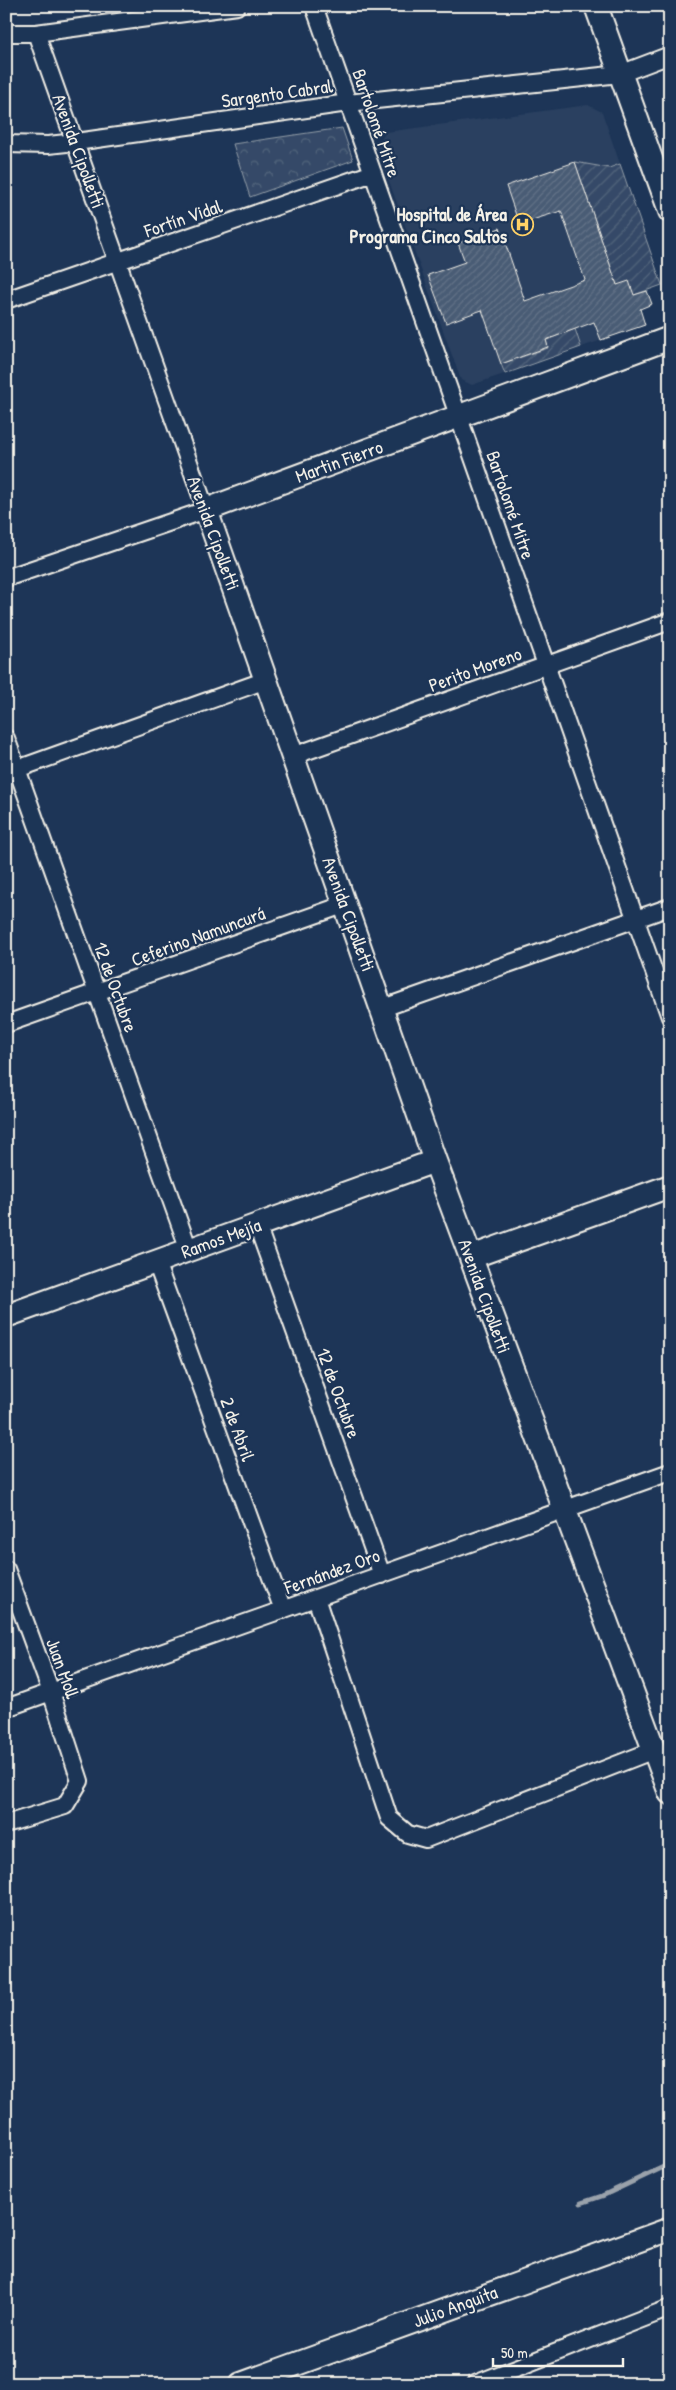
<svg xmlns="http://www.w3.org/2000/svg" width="676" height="2390" font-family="'Patrick Hand',sans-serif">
	<defs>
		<pattern id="park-crowns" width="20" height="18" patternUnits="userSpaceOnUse" patternTransform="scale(1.25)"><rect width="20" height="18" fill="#354a67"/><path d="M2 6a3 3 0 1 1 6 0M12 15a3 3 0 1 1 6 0" fill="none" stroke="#53657d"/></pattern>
		<pattern id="garden-furrows" width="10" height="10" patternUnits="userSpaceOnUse" patternTransform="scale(1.25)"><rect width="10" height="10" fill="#354a67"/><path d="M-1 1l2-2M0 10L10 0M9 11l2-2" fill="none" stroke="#53657d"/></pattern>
		<pattern id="building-hatch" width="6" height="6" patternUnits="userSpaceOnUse" patternTransform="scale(1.25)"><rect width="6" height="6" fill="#485b74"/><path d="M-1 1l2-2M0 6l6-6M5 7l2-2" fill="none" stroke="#637388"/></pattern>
	</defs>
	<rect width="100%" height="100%" fill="#1d3557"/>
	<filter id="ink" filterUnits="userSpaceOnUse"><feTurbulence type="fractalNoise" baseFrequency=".02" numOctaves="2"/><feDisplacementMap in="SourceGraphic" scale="10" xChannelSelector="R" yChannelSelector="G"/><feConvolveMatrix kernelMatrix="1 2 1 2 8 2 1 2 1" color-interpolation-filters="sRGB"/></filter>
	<g filter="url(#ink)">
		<!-- built -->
		<path fill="#2a4060" d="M588 105 602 112 662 285 648 291 652 304 640 309 645 325 472 385 461 380 376 145 386 132Z"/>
		<!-- park -->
		<path fill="url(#park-crowns)" stroke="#949ea8" d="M342 128 353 160 250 197 233 144Z"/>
		<!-- garden -->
		<path fill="url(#garden-furrows)" stroke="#949ea8" d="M575 162 609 168 620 164 662 285 634 295 617 285Z
			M575 329 581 347 505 374 501 364 548 348 546 340Z"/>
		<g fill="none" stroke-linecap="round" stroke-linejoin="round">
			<!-- stream -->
			<path stroke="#9aa2ab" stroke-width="5" d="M581 2203 602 2196 670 2164"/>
		</g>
		<!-- building -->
		<path fill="url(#building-hatch)" stroke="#f4f1e8" d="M575 162 617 285 629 281 634 295 647 291 652 304 640 309 645 325 601 340 594 322 546 340 548 347 501 364 482 310 446 323 428 275 465 262 458 243 500 228 525 301 585 280 561 211 519 224 506 186Z"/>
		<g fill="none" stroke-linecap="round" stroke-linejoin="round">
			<defs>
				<path id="street" d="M314 6 670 1017
					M6 33H36L237 6
					M6 144 48 145 76 142 348 103 620 74 670 55
					M6 300 373 173
					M6 578 206 510 36 33
					M6 738 189 1250
					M293 756 670 621
					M6 773 266 680
					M383 1008 670 907
					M6 1024 346 904
					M257 1225 382 1575
					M156 1262 283 1610
					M6 1569 51 1692 80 1781 65 1806 6 1824
					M316 1598 389 1818 408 1834 426 1839 654 1750
					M6 1708 670 1472
					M475 2384 670 2308"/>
				<path id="secondary" d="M596 6 670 211
					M670 338 206 510 435 1161 670 1793
					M471 1257 670 1186
					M6 1316 435 1161
					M241 2384 670 2229"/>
			</defs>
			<!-- street casing -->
			<use href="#street" stroke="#f4f1e8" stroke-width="20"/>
			<!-- secondary casing -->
			<use href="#secondary" stroke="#f4f1e8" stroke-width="26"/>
			<!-- street -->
			<use href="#street" stroke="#1d3557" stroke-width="16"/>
			<!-- secondary -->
			<use href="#secondary" stroke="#1d3557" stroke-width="22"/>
		</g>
	</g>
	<!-- icons -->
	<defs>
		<symbol id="hospital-ring" viewBox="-11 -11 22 22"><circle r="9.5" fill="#1d3557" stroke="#ffd166" stroke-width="1.5"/><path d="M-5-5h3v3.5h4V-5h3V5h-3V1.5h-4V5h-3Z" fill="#ffd166"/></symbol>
	</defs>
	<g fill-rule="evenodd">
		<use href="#hospital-ring" x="510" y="212" width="25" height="25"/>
	</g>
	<g text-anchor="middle" stroke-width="4.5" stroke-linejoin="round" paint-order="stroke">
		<!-- street labels -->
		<g font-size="19" fill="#f4f1e8" stroke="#1d3557">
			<text transform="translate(277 93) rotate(-8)" y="7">Sargento Cabral</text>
			<text transform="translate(377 123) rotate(71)" y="7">Bartolomé Mitre</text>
			<text transform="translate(79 151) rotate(70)" y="7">Avenida Cipolletti</text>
			<text transform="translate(183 218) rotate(-19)" y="7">Fortín Vidal</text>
			<text transform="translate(339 461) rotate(-20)" y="7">Martin Fierro</text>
			<text transform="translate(511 505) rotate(71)" y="7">Bartolomé Mitre</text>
			<text transform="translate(214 533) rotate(70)" y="7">Avenida Cipolletti</text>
			<text transform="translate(475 669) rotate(-20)" y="7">Perito Moreno</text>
			<text transform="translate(349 914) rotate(70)" y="7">Avenida Cipolletti</text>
			<text transform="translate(198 936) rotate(-20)" y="7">Ceferino Namuncurá</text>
			<text transform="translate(116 987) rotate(70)" y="7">12 de Octubre</text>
			<text transform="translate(221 1238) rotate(-20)" y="7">Ramos Mejía</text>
			<text transform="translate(485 1296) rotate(70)" y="7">Avenida Cipolletti</text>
			<text transform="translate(339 1393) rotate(70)" y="7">12 de Octubre</text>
			<text transform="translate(238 1429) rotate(70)" y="7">2 de Abril</text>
			<text transform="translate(332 1571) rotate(-20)" y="7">Fernández Oro</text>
			<text transform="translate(63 1668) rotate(70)" y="7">Juan Moll</text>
			<text transform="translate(455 2306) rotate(-20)" y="7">Julio Anguita</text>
		</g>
		<!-- poi labels -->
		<g font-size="19" font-weight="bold" fill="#f4f1e8" stroke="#1d3557" text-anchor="end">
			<text x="507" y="221">Hospital de Área<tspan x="507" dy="22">Programa Cinco Saltos</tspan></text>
		</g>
	</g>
	<!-- margin -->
	<rect width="676" height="2390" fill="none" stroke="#1d3557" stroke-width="25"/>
	<rect x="12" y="12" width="651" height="2365" fill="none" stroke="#f4f1e8" stroke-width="2" filter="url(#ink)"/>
	<!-- scale -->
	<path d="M493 2358v8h130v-8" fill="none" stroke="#f4f1e8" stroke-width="2.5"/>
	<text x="501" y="2358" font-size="15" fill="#f4f1e8" stroke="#1d3557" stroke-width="4" paint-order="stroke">50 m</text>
</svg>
